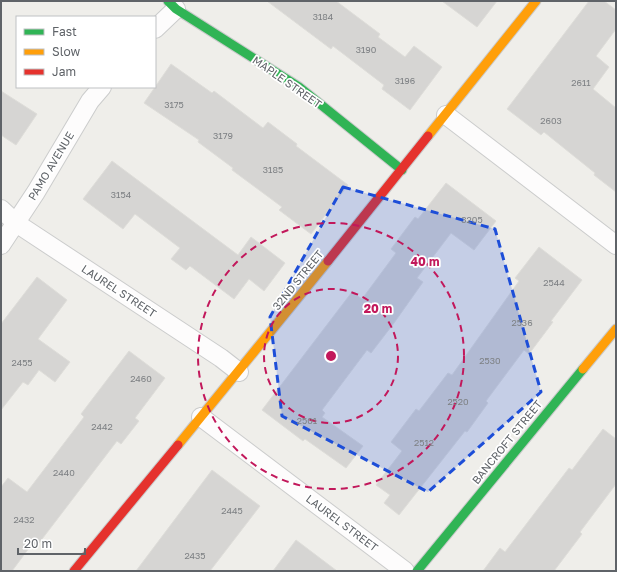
<svg xmlns="http://www.w3.org/2000/svg" width="617" height="572" font-family="'Golos Text',sans-serif">
	<rect width="100%" height="100%" fill="#efeeea"/>
	<!-- building -->
	<path fill="#d6d5d3" stroke="#deddd9" d="M267 1H336L380 34 378 37 405 57 414 46 442 67 410 110 382 89 384 85 333 46 331 49Z
		M442 1H497L477 27Z
		M589 1H604L616 10V29L596 56 609 67 593 89 616 108V192L594 175 595 173 544 132 541 135 507 109Z
		M171 64 212 93 214 91 263 128 268 122 297 144 296 146 348 185 311 234 279 210 282 207 232 170 233 168 198 142 199 140 144 103Z
		M1 91 37 114 16 145 1 135Z
		M112 161 238 255 251 237 285 263 264 291 249 279 234 299 190 266 186 270 171 259 180 248 135 214 123 229 83 199Z
		M446 183 496 221 474 250 451 233 417 278 423 282 394 323 371 353 367 350 322 410 325 413 322 417 363 446 346 468 305 439 303 441 262 410 352 292 362 299 396 253 391 249 415 217 418 219Z
		M539 247 582 280 551 321 553 322 529 354 524 350 486 401 488 403 467 432 465 431 399 515 384 503 390 495 376 485 402 451 391 442 416 409 419 411 448 373 452 375 519 281 515 278Z
		M37 277 67 300 38 339 70 362 55 382 39 370 28 385 23 382 1 410V324Z
		M129 351 165 378 135 418 139 421 121 444 117 441 36 547 32 544 12 571H1V487L8 478 27 492 84 417 81 414Z
		M603 429 616 439V484L580 532 582 534 554 571H483L500 548 505 552 569 468 572 470Z
		M212 470 260 506 210 571H136Z
		M296 540 337 571H273Z"/>
	<g fill="none" stroke-linecap="round" stroke-linejoin="round">
		<defs>
			<path id="street" d="M155 29 176 9
				M446 115 616 245
				M1 209 16 223 221 358 239 372
				M1 245 36 192 90 101 102 87
				M201 417 405 571"/>
			<path id="fast" d="M168 1 176 9 299 87 402 170
				M417 571 583 369"/>
			<path id="slow" d="M428 136 536 1
				M583 369 616 329
				M178 445 328 261"/>
			<path id="jam" d="M328 261 428 136
				M74 571 178 445"/>
		</defs>
		<!-- street casing -->
		<use href="#street" stroke="#cbcccc" stroke-width="20"/>
		<!-- fast casing -->
		<use href="#fast" stroke="#cacacb" stroke-width="11"/>
		<!-- slow casing -->
		<use href="#slow" stroke="#cacacb" stroke-width="11"/>
		<!-- jam casing -->
		<use href="#jam" stroke="#cacacb" stroke-width="11"/>
		<!-- street -->
		<use href="#street" stroke="#fdfcfc" stroke-width="18"/>
		<!-- fast -->
		<use href="#fast" stroke="#30b455" stroke-width="9"/>
		<!-- slow -->
		<use href="#slow" stroke="#ff9f0a" stroke-width="9"/>
		<!-- jam -->
		<use href="#jam" stroke="#e5322d" stroke-width="9"/>
	</g>
	<!-- marked area -->
	<path fill="#1d4ed8" fill-opacity="0.2" stroke="#1d4ed8" stroke-width="3" stroke-dasharray="8 5" stroke-linejoin="round" d="M343 187 495 229 541 392 428 492 282 416 270 317Z"/>
	<!-- distance rings -->
	<g fill="none" stroke="#c2185b" stroke-width="2" stroke-dasharray="7 5">
		<circle cx="331" cy="356" r="67"/>
		<circle cx="331" cy="356" r="133"/>
	</g>
	<g text-anchor="middle" stroke-width="3.5" stroke-linejoin="round" paint-order="stroke">
		<!-- number labels -->
		<g font-size="9" fill="#7e8184">
			<text x="323" y="20">3184</text>
			<text x="366" y="53">3190</text>
			<text x="405" y="84">3196</text>
			<text x="581" y="86">2611</text>
			<text x="174" y="108">3175</text>
			<text x="551" y="124">2603</text>
			<text x="223" y="139">3179</text>
			<text x="273" y="173">3185</text>
			<text x="121" y="198">3154</text>
			<text x="472" y="223">3205</text>
			<text x="554" y="286">2544</text>
			<text x="522" y="326">2536</text>
			<text x="490" y="364">2530</text>
			<text x="22" y="366">2455</text>
			<text x="141" y="382">2460</text>
			<text x="458" y="405">2520</text>
			<text x="307" y="424">2501</text>
			<text x="102" y="430">2442</text>
			<text x="424" y="446">2512</text>
			<text x="64" y="476">2440</text>
			<text x="232" y="514">2445</text>
			<text x="24" y="523">2432</text>
			<text x="195" y="559">2435</text>
		</g>
		<!-- street labels -->
		<g font-size="11" fill="#5f6368" stroke="#fff">
			<text transform="translate(287 82) rotate(35)" y="4">MAPLE STREET</text>
			<text transform="translate(51 166) rotate(-59)" y="4">PAMO AVENUE</text>
			<text transform="translate(298 280) rotate(-51)" y="4">32ND STREET</text>
			<text transform="translate(119 291) rotate(33)" y="4">LAUREL STREET</text>
			<text transform="translate(507 442) rotate(-51)" y="4">BANCROFT STREET</text>
			<text transform="translate(342 523) rotate(37)" y="4">LAUREL STREET</text>
		</g>
	</g>
	<circle cx="331" cy="356" r="6" fill="#c2185b" stroke="#fff" stroke-width="2"/>
	<g font-size="12" text-anchor="middle" font-weight="bold" fill="#c2185b" stroke="#fff" stroke-width="3.5" stroke-linejoin="round" paint-order="stroke">
		<text x="425" y="266">40 m</text>
		<text x="378" y="313">20 m</text>
	</g>
	<!-- border -->
	<rect width="617" height="572" fill="none" stroke="#5f6368" stroke-width="4"/>
	<!-- legend -->
	<rect x="16" y="16" width="140" height="72" fill="#ffffff" stroke="#bfc1c3"/>
	<rect x="24" y="29" width="20" height="6" fill="#30b455" stroke="#bfc1c3"/>
	<text x="52" y="36" font-size="12" fill="#5f6368">Fast</text>
	<rect x="24" y="49" width="20" height="6" fill="#ff9f0a" stroke="#bfc1c3"/>
	<text x="52" y="56" font-size="12" fill="#5f6368">Slow</text>
	<rect x="24" y="69" width="20" height="6" fill="#e5322d" stroke="#bfc1c3"/>
	<text x="52" y="76" font-size="12" fill="#5f6368">Jam</text>
	<!-- scale -->
	<path d="M18 548v6h67v-6" fill="none" stroke="#5f6368" stroke-width="2"/>
	<text x="24" y="548" font-size="12" fill="#5f6368" stroke="#ffffff" stroke-width="3" paint-order="stroke">20 m</text>
</svg>
